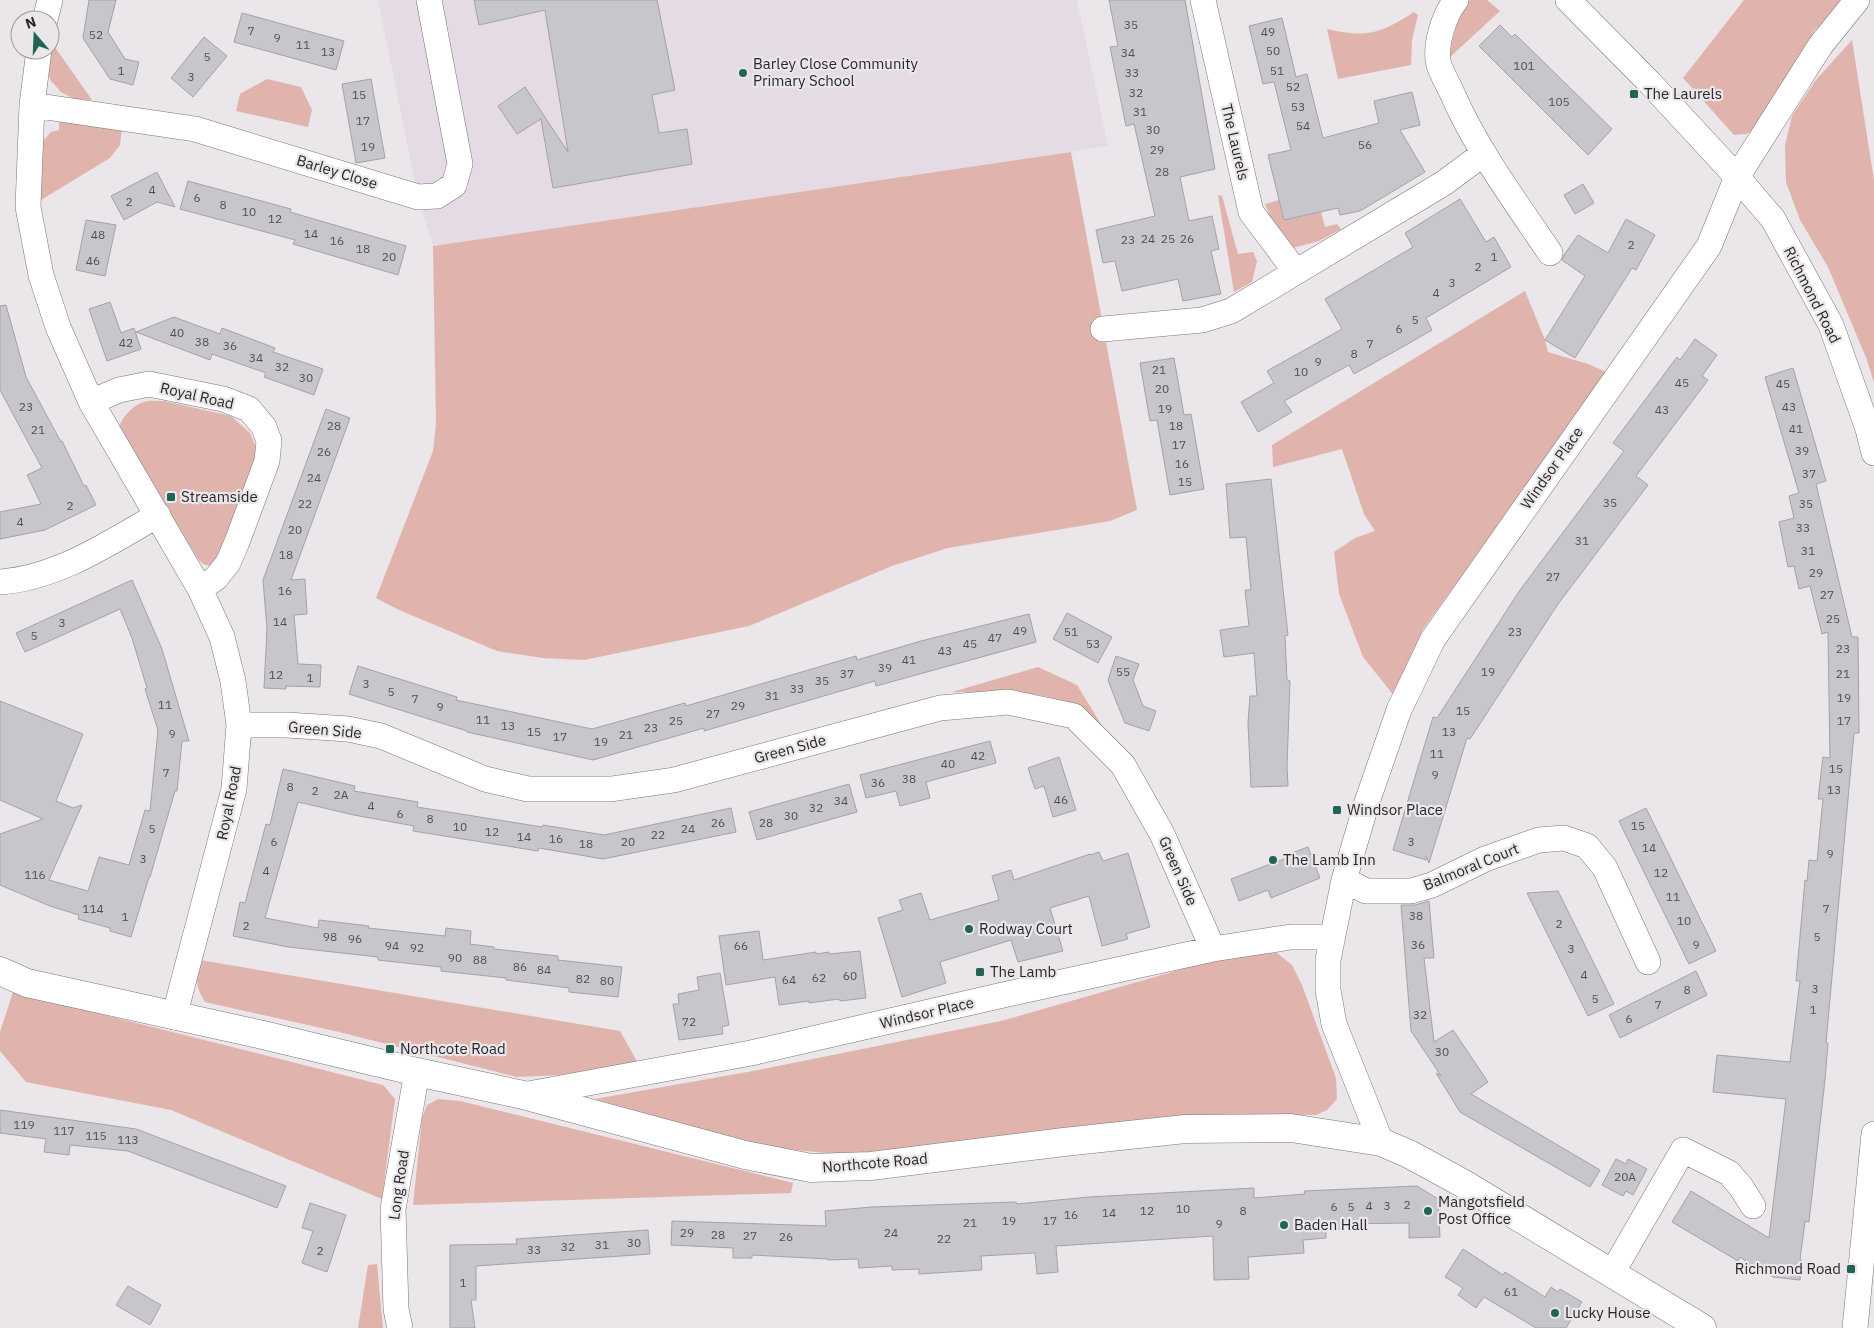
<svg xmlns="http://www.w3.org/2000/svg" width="1874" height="1328" font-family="'IBM Plex Sans',sans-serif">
	<rect width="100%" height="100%" fill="#eae6e9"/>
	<!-- built -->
	<path fill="#e5dbe4" d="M378 0H1077L1108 146 433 246 418 197Z"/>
	<!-- green -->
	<path fill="#e0b4ad" d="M1470 0H1487L1500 11 1449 58C1453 37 1456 17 1470 0Z
		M1744 0H1845L1814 31 1765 125 1746 134 1734 135 1683 78Z
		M1414 12 1418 15 1412 40 1411 65 1338 79 1327 29C1367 38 1380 34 1414 12Z
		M1852 40 1874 180V383L1867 360 1828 267 1800 220 1786 182 1785 145 1792 116 1815 81Z
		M52 43 92 100 74 99 61 92 51 81 47 69Z
		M267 79 301 87 312 110 308 127 236 111 240 94Z
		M59 121 122 128 120 145 110 158 41 200 39 197 42 142 51 132 59 130Z
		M1071 152 1137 510 1110 521 948 548 892 566 749 626 584 660 543 658 497 651 399 610 376 598 433 451 436 424 433 246Z
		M1218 195 1222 196 1238 254 1253 252 1257 261 1252 282 1234 292Z
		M1279 200 1284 220 1321 212 1325 227 1337 224 1341 229 1319 241 1292 248 1277 232 1265 204Z
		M1525 291 1545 340 1548 352 1588 364 1609 373 1423 629 1395 697 1363 657 1339 594 1334 552 1355 538 1375 531 1364 514 1342 449 1273 467 1272 445Z
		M164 401 231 416 250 433 257 449 255 463 221 557 210 566 203 564 198 559 119 427C122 417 133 405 144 402 150 400 158 401 164 401Z
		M1038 667 1077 685 1112 742C1098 727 1083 709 1062 701 1032 689 985 692 952 692Z
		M1277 953 1292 965 1302 985 1336 1078 1337 1099 1327 1110 1316 1115 1225 1114 859 1156 762 1147 595 1099 753 1071 1001 1021 1200 964 1241 954Z
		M200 960 620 1031 638 1063 560 1075 517 1077 339 1032 205 1002C195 985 195 979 200 960Z
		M13 992 383 1085 395 1099 382 1199 171 1110 26 1082 0 1051V1032Z
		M438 1099 460 1101 793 1183 791 1193 413 1205 422 1118 427 1105Z
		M377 1264 383 1328H358L368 1265Z"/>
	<!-- building -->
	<path fill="#c7c6ca" stroke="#a4a2a7" d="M89 0H116L108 32 125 59 139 62 133 85 110 79 83 38Z
		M474 0H657L675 90 652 95 659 133 687 129 692 164 553 188 541 119 517 134 498 106 525 87 568 152 545 10 479 25Z
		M1109 0H1185L1215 169 1180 177 1189 221 1212 216 1219 249 1211 251 1221 294 1183 301 1178 279 1122 291 1115 261 1103 263 1096 230 1155 216 1134 124 1126 126 1110 47 1118 46Z
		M242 13 344 41 336 70 234 42Z
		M1282 18 1296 77 1307 74 1323 138 1379 123 1374 101 1412 92 1420 125 1400 130 1425 172 1360 211 1340 215 1338 208 1284 220 1268 155 1291 150 1274 82 1263 84 1249 26Z
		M1500 25 1512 37 1515 34 1612 129 1588 155 1479 46Z
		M204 37 227 56 193 97 171 78Z
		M371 79 385 158 356 163 342 84Z
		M157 172 175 207 157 202 124 220 111 196Z
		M188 181 291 209 290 212 406 246 398 275 293 244 295 240 180 209Z
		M1583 184 1594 203 1575 214 1564 195Z
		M1460 199 1486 242 1494 237 1511 267 1426 318 1432 330 1399 349 1354 374 1349 365 1284 401 1292 412 1258 432 1241 402 1274 383 1267 371 1342 329 1325 299 1413 247 1405 233Z
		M1626 219 1655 235 1636 270 1632 268 1575 358 1545 340 1585 276 1562 260 1564 255 1578 235 1608 253Z
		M86 220 116 225 105 276 76 270Z
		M110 302 121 333 134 328 141 349 107 361 89 309Z
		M6 305 26 377 61 442 62 441 84 486 86 485 96 505 45 530 0 539V512L41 504 27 475 42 468 0 390V306Z
		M174 317 220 334 222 328 275 348 273 352 323 369 314 395 264 377 266 373 212 354 210 360 136 332Z
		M1695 339 1717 355 1702 376 1708 380 1636 476 1648 485 1558 604 1470 739 1467 738 1429 863 1426 856V860L1393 850 1433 717 1437 718 1520 590 1624 451 1613 443 1677 357 1680 360Z
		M1174 358 1184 415 1191 414 1204 489 1170 495 1157 420 1150 421 1140 363Z
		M1793 368 1826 481 1816 484 1852 637H1858L1859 733H1854L1826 1043H1828L1825 1080 1809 1222 1805 1221 1800 1260 1802 1261 1800 1280 1773 1277 1757 1269 1740 1257 1738 1261 1672 1222 1691 1191 1769 1238 1786 1099 1713 1092 1717 1055 1790 1062 1800 981H1796L1805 880 1807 881 1809 860 1817 861 1823 799H1818L1823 757 1830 758 1828 632 1822 634 1810 586 1799 589 1794 566 1788 567 1779 522 1794 518 1789 496 1799 493 1765 377Z
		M326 409 350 418 291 580 305 579 307 614 294 615 298 664 321 665 320 687 286 686V689L264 688 267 629 263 580Z
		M1271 479 1288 635 1285 636 1287 680 1290 681 1287 767 1288 786 1251 787 1248 723 1250 696H1257L1254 653 1224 657 1220 630 1249 626 1245 590H1251L1246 537 1230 538 1226 484Z
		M132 580 162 649 189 741H182L177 791H175L150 877H149L131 937 110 931V928L78 919 79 915 50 906 0 885V834L43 819 0 800V701L83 734 56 801 73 808 82 805 49 880 88 891 99 857 129 865 145 810 150 811 158 730 145 689 147 688 132 638 120 609 25 652 16 633Z
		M1067 613 1112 637 1098 663 1053 639Z
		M1029 614 1036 642 876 686 875 681 704 731V728L593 760 467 732V731L349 694 358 666 457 697 456 700 592 729 685 703 686 706 856 656 857 660 921 641Z
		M1116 656 1139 664 1133 680 1143 706 1156 711 1149 731 1125 723 1116 701 1108 680Z
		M990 741 996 763 926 782 930 798 900 806 896 791 866 798 860 775Z
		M1059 757 1076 810 1053 817 1044 786 1035 789 1028 768Z
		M283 769 355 786 354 791 418 802 417 807 542 827 543 825 604 835 731 808 736 832 603 859 539 848 538 851 413 831 414 826 354 815 298 802 265 918 318 928 319 920 369 926 368 928 445 936 446 928 471 931 470 944 494 947V949L558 956V960L622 967 618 997 569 992V988L506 980V978L441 971V967L378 960V957L288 947 233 936 240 902 245 903 266 824 270 825Z
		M849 784 857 812 757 840 749 812Z
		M1646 808 1716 951 1689 964 1619 821Z
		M1308 847 1320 878 1271 898 1268 890 1239 901 1231 879 1289 857V854Z
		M1099 852 1103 861 1128 853 1150 927 1126 934 1128 939 1102 946 1089 896 1050 908 1063 951 1018 962 1011 940 940 962 946 983 902 997 878 918 903 910 899 900 921 893 930 920 999 900 992 876 1011 870 1014 880 1090 854 1091 855Z
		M1558 891 1614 1004 1588 1016 1527 893Z
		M1429 901 1434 958H1424L1434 1042 1453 1030 1488 1082 1471 1094 1600 1170 1590 1187 1460 1112 1436 1073 1441 1076 1411 1031 1401 905H1415Z
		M759 931 763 960 816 952V954L829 952V954L860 951 866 998 840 1001 839 999 809 1003V1001L779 1005 775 977 726 985 719 936Z
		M1696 971 1707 995 1620 1038 1609 1015Z
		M720 973 729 1025 722 1027 723 1034 679 1040 673 1004H679L678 994 699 990 697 977Z
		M0 1110 136 1129 286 1186 277 1208 128 1151 70 1145 69 1155 44 1152 46 1139 0 1133Z
		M1616 1159 1626 1164 1628 1159 1647 1169 1633 1195 1626 1191 1623 1196 1602 1185Z
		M1417 1186 1438 1199 1440 1237 1409 1238V1223L1343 1224 1344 1229H1326V1238L1303 1240 1304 1253 1248 1257 1249 1279 1214 1280 1213 1236 1056 1246 1058 1272 1037 1274 1035 1253 981 1256 982 1270 919 1274V1269L892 1270V1266L859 1268 858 1259 828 1260V1259L752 1255V1258H733V1248L671 1245 672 1221 826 1226 825 1211 872 1207 1016 1202 1017 1204 1089 1197 1254 1188V1198L1305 1194 1304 1191Z
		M310 1203 346 1215 327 1272 302 1263 313 1231 302 1228Z
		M648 1230 650 1254 476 1266V1300H471L475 1328H450V1245L517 1244 516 1239Z
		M1463 1249 1503 1275 1505 1272 1545 1297 1551 1287 1558 1292 1560 1289 1582 1302 1566 1328H1536L1484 1297 1476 1308 1458 1295 1463 1288 1445 1277Z
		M128 1286 161 1305 150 1325 116 1305Z"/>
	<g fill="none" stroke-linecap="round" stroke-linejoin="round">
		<defs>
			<path id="minor" d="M1203 0 1251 212 1296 272
				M1456 0C1444 15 1434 46 1439 65 1442 74 1448 84 1452 93 1477 150 1515 201 1550 253
				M1568 0 1649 82 1737 177 1773 219 1831 325 1868 429 1874 453
				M45 20 50 0
				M39 50 32 105 28 207 41 275 58 327 91 402 200 589 222 637 233 681 239 725 234 789 174 1017
				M32 105 195 129 418 197 437 196 454 185 460 164 429 0
				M1103 329 1202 320 1231 311 1444 183 1483 154
				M91 402 119 390 149 384 223 399 249 409 264 427 269 441 267 461 237 542 228 563 216 578 200 589
				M0 582C58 578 109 543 158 515
				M239 725H287L348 729 381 736 485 779 528 789H611L674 780 940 708 1008 702 1074 716 1123 765 1162 834 1213 949
				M1344 880 1366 891H1411L1432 885 1485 859 1539 840 1564 838 1587 846 1605 868 1648 962
				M523 1095 751 1053 1003 995 1213 949 1291 937H1332
				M1381 1142 1334 1024 1328 990V960L1344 880 1367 802 1399 710 1433 639 1709 246 1737 177 1820 46 1857 0
				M1612 1273 1683 1150 1729 1173 1741 1187 1753 1206
				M400 1328 396 1309 393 1209 417 1072
				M1855 1328 1874 1134"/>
			<path id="tertiary" d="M0 971 27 983 263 1035 417 1072 523 1095 745 1155 811 1168 871 1166 1064 1142 1185 1129 1291 1128 1381 1142 1409 1154 1464 1184 1702 1328"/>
		</defs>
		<!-- minor casing -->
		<use href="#minor" stroke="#797679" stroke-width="26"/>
		<!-- tertiary casing -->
		<use href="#tertiary" stroke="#797679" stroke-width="29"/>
		<!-- minor -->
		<use href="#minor" stroke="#fff" stroke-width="25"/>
		<!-- tertiary -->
		<use href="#tertiary" stroke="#fff" stroke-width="28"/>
	</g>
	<!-- markers -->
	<g fill="#1f6455" stroke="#eae6e9" stroke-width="2">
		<circle cx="743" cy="73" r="5"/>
		<rect x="1629" y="89" width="10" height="10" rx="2.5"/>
		<rect x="166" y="492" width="10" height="10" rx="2.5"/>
		<rect x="1332" y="805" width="10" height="10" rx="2.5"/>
		<circle cx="1273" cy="860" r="5"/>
		<circle cx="969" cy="929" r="5"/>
		<rect x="975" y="967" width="10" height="10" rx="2.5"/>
		<rect x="385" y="1044" width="10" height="10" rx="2.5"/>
		<circle cx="1428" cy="1211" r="5"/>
		<circle cx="1284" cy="1225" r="5"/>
		<rect x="1846" y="1264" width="10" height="10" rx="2.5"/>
		<circle cx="1555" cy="1313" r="5"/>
	</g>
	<g text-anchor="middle" stroke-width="4.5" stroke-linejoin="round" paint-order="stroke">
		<!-- number labels -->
		<g font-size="12" fill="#504f50">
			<text x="1131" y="29">35</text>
			<text x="251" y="35">7</text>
			<text x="1268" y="36">49</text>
			<text x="96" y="39">52</text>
			<text x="277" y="42">9</text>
			<text x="303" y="49">11</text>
			<text x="1273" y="55">50</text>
			<text x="328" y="56">13</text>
			<text x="1128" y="57">34</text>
			<text x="207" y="61">5</text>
			<text x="1524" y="70">101</text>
			<text x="121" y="75">1</text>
			<text x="1277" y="75">51</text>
			<text x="1132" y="77">33</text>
			<text x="191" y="81">3</text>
			<text x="1293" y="91">52</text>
			<text x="1136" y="97">32</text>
			<text x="359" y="99">15</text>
			<text x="1559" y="106">105</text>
			<text x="1298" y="111">53</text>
			<text x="1140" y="116">31</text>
			<text x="363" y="125">17</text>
			<text x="1303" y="130">54</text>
			<text x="1153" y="134">30</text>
			<text x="1365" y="149">56</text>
			<text x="368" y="151">19</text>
			<text x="1157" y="154">29</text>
			<text x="1162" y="176">28</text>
			<text x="152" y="194">4</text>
			<text x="197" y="202">6</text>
			<text x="129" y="206">2</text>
			<text x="223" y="209">8</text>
			<text x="249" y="216">10</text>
			<text x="275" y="223">12</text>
			<text x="311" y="238">14</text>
			<text x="98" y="239">48</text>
			<text x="1148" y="243">24</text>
			<text x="1168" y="243">25</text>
			<text x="1187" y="243">26</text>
			<text x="1128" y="244">23</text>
			<text x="337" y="245">16</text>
			<text x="1631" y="249">2</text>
			<text x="363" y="253">18</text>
			<text x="389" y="261">20</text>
			<text x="1494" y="261">1</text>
			<text x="93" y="265">46</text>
			<text x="1478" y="271">2</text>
			<text x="1452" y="287">3</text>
			<text x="1436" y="297">4</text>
			<text x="1415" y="324">5</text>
			<text x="1399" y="333">6</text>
			<text x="177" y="337">40</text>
			<text x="202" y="346">38</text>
			<text x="126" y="347">42</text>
			<text x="1370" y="348">7</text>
			<text x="230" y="350">36</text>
			<text x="1354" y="358">8</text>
			<text x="256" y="362">34</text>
			<text x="1318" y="366">9</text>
			<text x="282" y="371">32</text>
			<text x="1159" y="374">21</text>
			<text x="1301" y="376">10</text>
			<text x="306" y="382">30</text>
			<text x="1682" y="387">45</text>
			<text x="1783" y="388">45</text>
			<text x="1162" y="393">20</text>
			<text x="26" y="411">23</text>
			<text x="1789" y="411">43</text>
			<text x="1165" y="413">19</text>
			<text x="1662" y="414">43</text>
			<text x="334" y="430">28</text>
			<text x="1176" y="430">18</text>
			<text x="1796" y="433">41</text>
			<text x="38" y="434">21</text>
			<text x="1179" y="449">17</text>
			<text x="1802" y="455">39</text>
			<text x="324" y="456">26</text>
			<text x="1182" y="468">16</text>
			<text x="1809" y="478">37</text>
			<text x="314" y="482">24</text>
			<text x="1185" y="486">15</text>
			<text x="1610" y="507">35</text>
			<text x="305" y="508">22</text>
			<text x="1806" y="508">35</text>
			<text x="70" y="510">2</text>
			<text x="20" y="526">4</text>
			<text x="1803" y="532">33</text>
			<text x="295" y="534">20</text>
			<text x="1582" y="545">31</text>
			<text x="1808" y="555">31</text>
			<text x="286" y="559">18</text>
			<text x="1816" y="577">29</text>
			<text x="1553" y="581">27</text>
			<text x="285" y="595">16</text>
			<text x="1827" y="599">27</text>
			<text x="1833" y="623">25</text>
			<text x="280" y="626">14</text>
			<text x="62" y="627">3</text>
			<text x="1020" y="635">49</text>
			<text x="1071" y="636">51</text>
			<text x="1515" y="636">23</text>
			<text x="34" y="640">5</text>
			<text x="995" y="642">47</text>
			<text x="970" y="648">45</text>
			<text x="1093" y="648">53</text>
			<text x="1843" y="653">23</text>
			<text x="945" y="655">43</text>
			<text x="909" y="664">41</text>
			<text x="885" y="672">39</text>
			<text x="1123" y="676">55</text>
			<text x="1488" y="676">19</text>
			<text x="847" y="678">37</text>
			<text x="1843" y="678">21</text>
			<text x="276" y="679">12</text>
			<text x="310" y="682">1</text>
			<text x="822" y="685">35</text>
			<text x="366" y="688">3</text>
			<text x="797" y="693">33</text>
			<text x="391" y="696">5</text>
			<text x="772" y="700">31</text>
			<text x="1844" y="702">19</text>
			<text x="415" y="703">7</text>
			<text x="165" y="709">11</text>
			<text x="738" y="710">29</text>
			<text x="440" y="711">9</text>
			<text x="1463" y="715">15</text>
			<text x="713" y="718">27</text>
			<text x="483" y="724">11</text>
			<text x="676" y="725">25</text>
			<text x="1844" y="725">17</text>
			<text x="508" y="730">13</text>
			<text x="651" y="732">23</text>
			<text x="534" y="736">15</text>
			<text x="1449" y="736">13</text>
			<text x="172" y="738">9</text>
			<text x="626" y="739">21</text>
			<text x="560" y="741">17</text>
			<text x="601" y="746">19</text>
			<text x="1437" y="758">11</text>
			<text x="978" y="760">42</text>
			<text x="948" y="768">40</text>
			<text x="1836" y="773">15</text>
			<text x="166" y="777">7</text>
			<text x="1435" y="779">9</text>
			<text x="909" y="783">38</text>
			<text x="878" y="787">36</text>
			<text x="290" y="791">8</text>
			<text x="1834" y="794">13</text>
			<text x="315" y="795">2</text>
			<text x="341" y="799">2A</text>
			<text x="1061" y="804">46</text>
			<text x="841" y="805">34</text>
			<text x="371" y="810">4</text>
			<text x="816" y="812">32</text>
			<text x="400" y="818">6</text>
			<text x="791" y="820">30</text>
			<text x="430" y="823">8</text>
			<text x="718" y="827">26</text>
			<text x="766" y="827">28</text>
			<text x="1638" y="830">15</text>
			<text x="460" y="831">10</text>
			<text x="152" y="833">5</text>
			<text x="688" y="833">24</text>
			<text x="492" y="836">12</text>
			<text x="658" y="839">22</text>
			<text x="524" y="841">14</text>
			<text x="556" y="843">16</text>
			<text x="274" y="846">6</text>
			<text x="628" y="846">20</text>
			<text x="1411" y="846">3</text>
			<text x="586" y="848">18</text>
			<text x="1649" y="852">14</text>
			<text x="1830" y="858">9</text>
			<text x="143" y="863">3</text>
			<text x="266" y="875">4</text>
			<text x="1661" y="877">12</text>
			<text x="35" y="879">116</text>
			<text x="1673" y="901">11</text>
			<text x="93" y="913">114</text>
			<text x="1826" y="913">7</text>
			<text x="1416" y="920">38</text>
			<text x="125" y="921">1</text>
			<text x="1684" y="925">10</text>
			<text x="1559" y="928">2</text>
			<text x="246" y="930">2</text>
			<text x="330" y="941">98</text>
			<text x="1817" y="941">5</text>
			<text x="355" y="943">96</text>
			<text x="1418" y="949">36</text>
			<text x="1696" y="949">9</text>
			<text x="392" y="950">94</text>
			<text x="741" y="950">66</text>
			<text x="417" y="952">92</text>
			<text x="1571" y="953">3</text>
			<text x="455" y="962">90</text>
			<text x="480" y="964">88</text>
			<text x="520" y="971">86</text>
			<text x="544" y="974">84</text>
			<text x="1584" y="979">4</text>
			<text x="850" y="980">60</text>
			<text x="819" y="982">62</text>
			<text x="583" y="983">82</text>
			<text x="789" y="984">64</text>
			<text x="607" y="985">80</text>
			<text x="1815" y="993">3</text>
			<text x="1687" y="994">8</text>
			<text x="1595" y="1003">5</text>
			<text x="1658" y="1009">7</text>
			<text x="1813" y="1014">1</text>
			<text x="1420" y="1019">32</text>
			<text x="1629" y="1023">6</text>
			<text x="689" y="1026">72</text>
			<text x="1442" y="1056">30</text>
			<text x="24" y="1129">119</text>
			<text x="64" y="1135">117</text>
			<text x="96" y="1140">115</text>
			<text x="128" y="1144">113</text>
			<text x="1625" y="1181">20A</text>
			<text x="1407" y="1209">2</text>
			<text x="1369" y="1210">4</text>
			<text x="1387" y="1210">3</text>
			<text x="1334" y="1211">6</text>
			<text x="1351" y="1211">5</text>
			<text x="1183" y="1213">10</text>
			<text x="1147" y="1215">12</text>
			<text x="1243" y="1215">8</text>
			<text x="1109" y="1217">14</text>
			<text x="1071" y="1219">16</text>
			<text x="1009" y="1225">19</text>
			<text x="1050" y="1225">17</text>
			<text x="970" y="1227">21</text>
			<text x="1219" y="1228">9</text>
			<text x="687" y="1237">29</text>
			<text x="891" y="1237">24</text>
			<text x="718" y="1239">28</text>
			<text x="750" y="1240">27</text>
			<text x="786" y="1241">26</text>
			<text x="944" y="1243">22</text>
			<text x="634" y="1247">30</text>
			<text x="602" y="1249">31</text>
			<text x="568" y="1251">32</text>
			<text x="534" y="1254">33</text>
			<text x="320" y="1255">2</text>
			<text x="463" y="1287">1</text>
			<text x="1511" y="1296">61</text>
		</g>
		<!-- poi labels -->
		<g font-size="15" fill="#282728" stroke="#eae6e9" text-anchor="start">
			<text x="753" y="69">Barley Close Community<tspan x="753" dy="17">Primary School</tspan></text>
			<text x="1644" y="99">The Laurels</text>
			<text x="181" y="502">Streamside</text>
			<text x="1347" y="815">Windsor Place</text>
			<text x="1283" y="865">The Lamb Inn</text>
			<text x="979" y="934">Rodway Court</text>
			<text x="990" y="977">The Lamb</text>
			<text x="400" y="1054">Northcote Road</text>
			<text x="1438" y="1207">Mangotsfield<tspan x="1438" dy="17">Post Office</tspan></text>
			<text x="1294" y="1230">Baden Hall</text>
			<text x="1841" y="1274" text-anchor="end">Richmond Road</text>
			<text x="1565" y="1318">Lucky House</text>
		</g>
		<!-- street labels -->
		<g font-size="15" fill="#282728" stroke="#eae6e9">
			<text transform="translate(1235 142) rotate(77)" y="5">The Laurels</text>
			<text transform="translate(337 172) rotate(17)" y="5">Barley Close</text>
			<text transform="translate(1812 295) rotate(63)" y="5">Richmond Road</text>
			<text transform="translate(197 396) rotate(13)" y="5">Royal Road</text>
			<text transform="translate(1552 468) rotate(-55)" y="5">Windsor Place</text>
			<text transform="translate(325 730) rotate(5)" y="5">Green Side</text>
			<text transform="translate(790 749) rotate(-15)" y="5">Green Side</text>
			<text transform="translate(229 803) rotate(-79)" y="5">Royal Road</text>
			<text transform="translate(1471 867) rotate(-22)" y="5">Balmoral Court</text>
			<text transform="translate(1178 871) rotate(66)" y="5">Green Side</text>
			<text transform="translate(927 1013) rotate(-13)" y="5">Windsor Place</text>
			<text transform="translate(875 1163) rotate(-5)" y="5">Northcote Road</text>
			<text transform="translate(399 1185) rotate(-82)" y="5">Long Road</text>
		</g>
	</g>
	<!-- north arrow -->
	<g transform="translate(35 35) rotate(341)"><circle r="24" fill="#eae6e9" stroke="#9c9a9c"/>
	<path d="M0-4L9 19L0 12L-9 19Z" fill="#1f6455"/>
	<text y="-8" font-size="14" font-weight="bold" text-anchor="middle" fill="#282728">N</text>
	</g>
</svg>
